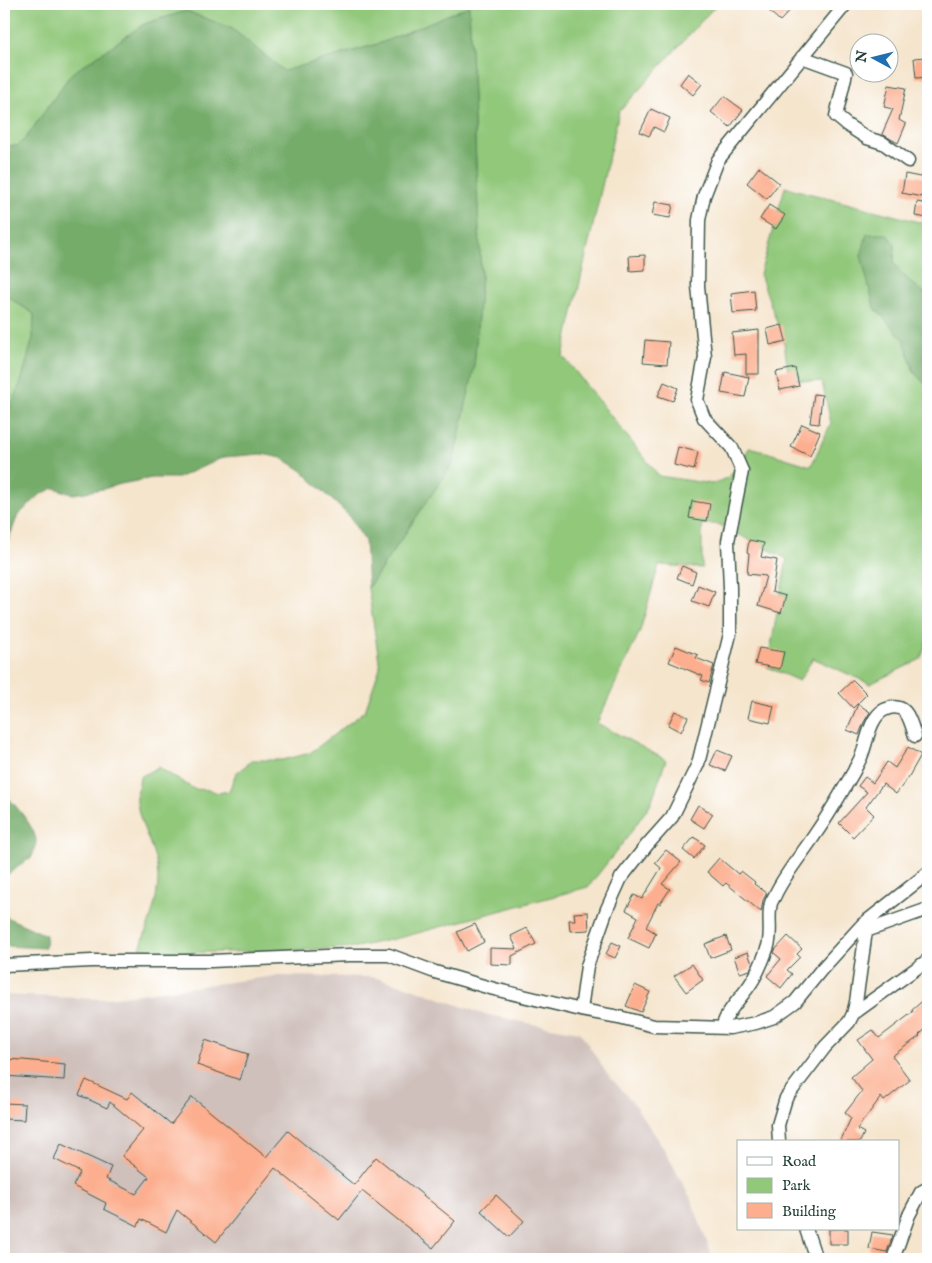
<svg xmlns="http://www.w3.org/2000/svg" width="932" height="1263" font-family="'IM FELL English',serif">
	<rect width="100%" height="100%" fill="#fff"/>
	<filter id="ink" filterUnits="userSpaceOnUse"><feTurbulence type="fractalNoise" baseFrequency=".02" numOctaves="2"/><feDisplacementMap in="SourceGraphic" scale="10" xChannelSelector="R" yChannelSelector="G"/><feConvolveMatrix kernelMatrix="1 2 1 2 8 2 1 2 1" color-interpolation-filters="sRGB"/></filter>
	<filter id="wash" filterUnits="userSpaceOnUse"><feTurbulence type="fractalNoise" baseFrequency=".0096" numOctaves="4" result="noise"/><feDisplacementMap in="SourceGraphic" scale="20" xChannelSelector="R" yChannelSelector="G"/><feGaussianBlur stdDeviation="1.12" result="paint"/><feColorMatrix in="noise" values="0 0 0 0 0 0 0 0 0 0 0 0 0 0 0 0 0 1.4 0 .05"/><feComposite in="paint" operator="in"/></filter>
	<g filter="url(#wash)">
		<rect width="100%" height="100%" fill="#f5e5cd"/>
		<!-- industrial -->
		<path fill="#cfc0bb" d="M275 976 373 977 406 986 480 1013 532 1024 580 1032 607 1074 632 1101 664 1149 692 1201 713 1259H4V995L101 999Z"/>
		<!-- green -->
		<path fill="#91c87a" stroke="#588257" d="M4 4H717L619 112 563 356 659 476 712 484 729 477 750 447 811 466 831 423 822 382 789 379 784 343 760 274 785 187 923 223 928 198V296L909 281 894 264 895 245 874 307 904 340 914 372 928 387V637L921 659 870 684 813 658 799 681 767 667 787 559 718 524H702V568L659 565 640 631 597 723 666 760 651 803 627 838 588 887 403 937 357 947 287 951 170 953 140 948C148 925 158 902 158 878 158 851 140 829 137 803 136 795 139 785 140 777L158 767 194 789 210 790 218 793 229 791 236 773 253 760H283L310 753 365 711 380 667 368 588 453 463 474 368 481 276 469 6 381 43 284 71 231 28 186 11 144 24 71 74 26 138 18 146H4Z
			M4 291 11 299 34 314 33 338 21 382 9 411 4 418Z"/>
		<!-- forest -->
		<path fill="#74ac6a" stroke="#4a744f" d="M469 6 481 276 474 368 453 463 368 588 365 541 348 515 301 470 282 458 262 454 224 457 178 478H152L121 484 103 489 73 494 54 488 41 494 18 515 4 551V418L9 411 21 382 33 338 34 314 11 299 4 291V146H17L26 138 71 74 144 24 186 11 231 28 284 71 381 43Z
			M867 234H887L895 245 894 264 909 281 928 296V387L914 372 904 340 874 307 861 256Z
			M4 793C13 803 35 826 36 841 36 845 33 852 32 857L8 874 4 879Z
			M4 916 46 935 45 948 4 946Z"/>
		<g id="blocks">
			<!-- building -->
			<path fill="#fcae8e" d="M776 4H796L780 21 769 11Z
				M928 57V77L916 78 914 58Z
				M688 73 702 84 693 95 680 84Z
				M889 85 906 88 899 120 906 124 898 143 882 134 893 109 884 107Z
				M724 96 743 110 730 127 711 112Z
				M651 109 670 118 664 132 654 127 649 136 640 132Z
				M759 167 779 183 767 199 747 183Z
				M905 174 925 178 922 197 902 193Z
				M655 202 673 205 670 218 652 215Z
				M917 202 928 204V218L915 216Z
				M769 205 785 215 776 229 760 219Z
				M645 255V270L630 271 629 256Z
				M754 290 756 311 733 313 731 293Z
				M782 325 786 341 770 345 767 329Z
				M759 330V374H746V354L734 355 732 333Z
				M645 340 669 342 667 364 643 362Z
				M795 368 799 386 780 390 776 372Z
				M725 372 749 377 745 397 721 393Z
				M664 382 678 388 673 401 658 396Z
				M814 394 822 395 819 424 810 423Z
				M802 424 820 432 810 456 791 447Z
				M678 447 698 452 694 470 674 465Z
				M692 501 710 504 707 521 689 518Z
				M749 540 764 543 761 557 777 560 772 592 786 596 781 613 758 606 766 576 747 574 749 554 747 553Z
				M682 566 696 572 692 584 677 578Z
				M698 585 715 592 709 607 692 601Z
				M676 646 698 655 696 658 714 665 709 683 701 680 703 676 669 662Z
				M759 648 784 652 780 669 755 664Z
				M853 680 867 694 853 708 839 693Z
				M752 701 774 706 770 723 748 718Z
				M858 704 870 712 864 722 859 735 847 730Z
				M675 711 688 717 681 732 668 725Z
				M908 747 921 755 908 778 896 794 883 784 866 807 874 815 853 837 839 823 867 792 858 786 865 777 873 783 887 762 895 768Z
				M717 750 732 756 725 771 710 765Z
				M698 805 713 814 704 828 690 819Z
				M694 837 705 845 694 859 683 850Z
				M666 850 681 862 662 884 670 889 660 904 658 903 646 927 656 933 649 948 628 938 638 917 626 910 634 895 642 899 661 868 655 863Z
				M719 858 738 874 741 871 755 882 754 884 767 893 763 900 761 912 726 883 723 886 707 872Z
				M588 912 589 930 570 931 569 920H575L574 913Z
				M475 924 484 942 467 951 457 932Z
				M527 928 536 944 512 956V965L490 964V948L517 949 511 936Z
				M726 936 731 950 710 958 705 944Z
				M788 936 802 949 797 954 800 957 787 970 792 974 781 988 767 976 781 959 774 953 775 950Z
				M612 942 621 946 615 958 606 954Z
				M748 952 752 964 750 970 740 973 734 957Z
				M692 964 703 980 686 992 674 976Z
				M635 985 650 992 641 1012 626 1006Z
				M928 996V1027L919 1035 920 1036 892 1056 910 1080 884 1101 881 1097 857 1129 864 1133 860 1142H840L851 1118 845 1113 862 1091 851 1077 872 1059 858 1040 873 1030 879 1038 913 1012 912 1010Z
				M205 1040 248 1054 240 1080 197 1065Z
				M4 1059 23 1060 65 1064 64 1080 4 1076Z
				M86 1080 127 1099 132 1092 171 1124 192 1097 266 1157 288 1131 354 1185 376 1157 455 1221 433 1248 362 1191 339 1220 275 1168 216 1242 177 1210 166 1232 141 1219 138 1226 104 1209 106 1203 73 1186 80 1172 54 1159 61 1144 111 1167 106 1179 136 1194 149 1177 122 1156 143 1130 110 1102 107 1108 79 1095Z
				M4 1103 25 1104 24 1120 4 1119Z
				M496 1195 524 1221 509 1237 481 1211Z
				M829 1229H848V1244H829Z
				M872 1232 893 1235 887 1252 869 1249Z"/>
		</g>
	</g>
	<g filter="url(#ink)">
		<use href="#blocks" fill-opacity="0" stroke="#3f564b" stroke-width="1"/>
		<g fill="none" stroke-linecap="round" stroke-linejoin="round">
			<defs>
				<path id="minor" d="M802 57 846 73 836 116 847 125 867 138 883 143 908 161
					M866 931 928 909
					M4 965 92 961H211L349 955H389L435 972 494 989 581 1010 619 1017 654 1026 730 1028 756 1023 774 1017 795 1002 821 970 862 925 928 873
					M581 1010 587 966 607 909 621 878 647 845 672 817 698 764 730 634V588L728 541 742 471 732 448 704 418 697 400 705 357 698 286 699 220 704 196 718 160 846 4
					M853 1014 928 960
					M723 1028C723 1014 744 995 751 983 758 973 763 960 767 949 773 935 767 917 771 903 772 900 775 896 776 893 787 871 803 853 816 833 830 813 842 792 854 771 856 766 859 762 861 757 867 744 869 718 884 710 906 700 910 719 915 736
					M779 1142 778 1125 786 1098 825 1047 849 1022 853 1014 856 1002 866 931 862 925
					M806 1229 816 1259
					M893 1259 909 1215 921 1192 928 1188"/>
			</defs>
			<!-- minor casing -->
			<use href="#minor" stroke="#3f564b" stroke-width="15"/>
			<!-- minor -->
			<use href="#minor" stroke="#fff" stroke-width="12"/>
		</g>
	</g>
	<!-- margin -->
	<rect width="932" height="1263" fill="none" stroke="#fff" stroke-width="20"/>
	<!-- legend -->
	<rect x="737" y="1140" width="162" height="90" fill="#ffffff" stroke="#a5b1ae"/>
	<rect x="747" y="1157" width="25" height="8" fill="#ffffff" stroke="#a5b1ae"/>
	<text x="782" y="1166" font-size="15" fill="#1f3d34">Road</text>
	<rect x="747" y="1178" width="25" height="15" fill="#91c87a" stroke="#a5b1ae"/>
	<text x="782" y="1190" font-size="15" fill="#1f3d34">Park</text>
	<rect x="747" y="1203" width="25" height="15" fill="#fcae8e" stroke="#a5b1ae"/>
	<text x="782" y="1216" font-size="15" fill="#1f3d34">Building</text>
	<!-- north arrow -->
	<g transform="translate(874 58) rotate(277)"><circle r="24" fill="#ffffff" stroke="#a5b1ae"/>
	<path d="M0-4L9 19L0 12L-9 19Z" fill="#1f6fb2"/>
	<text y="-8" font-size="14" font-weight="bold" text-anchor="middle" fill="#1f3d34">N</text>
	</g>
</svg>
